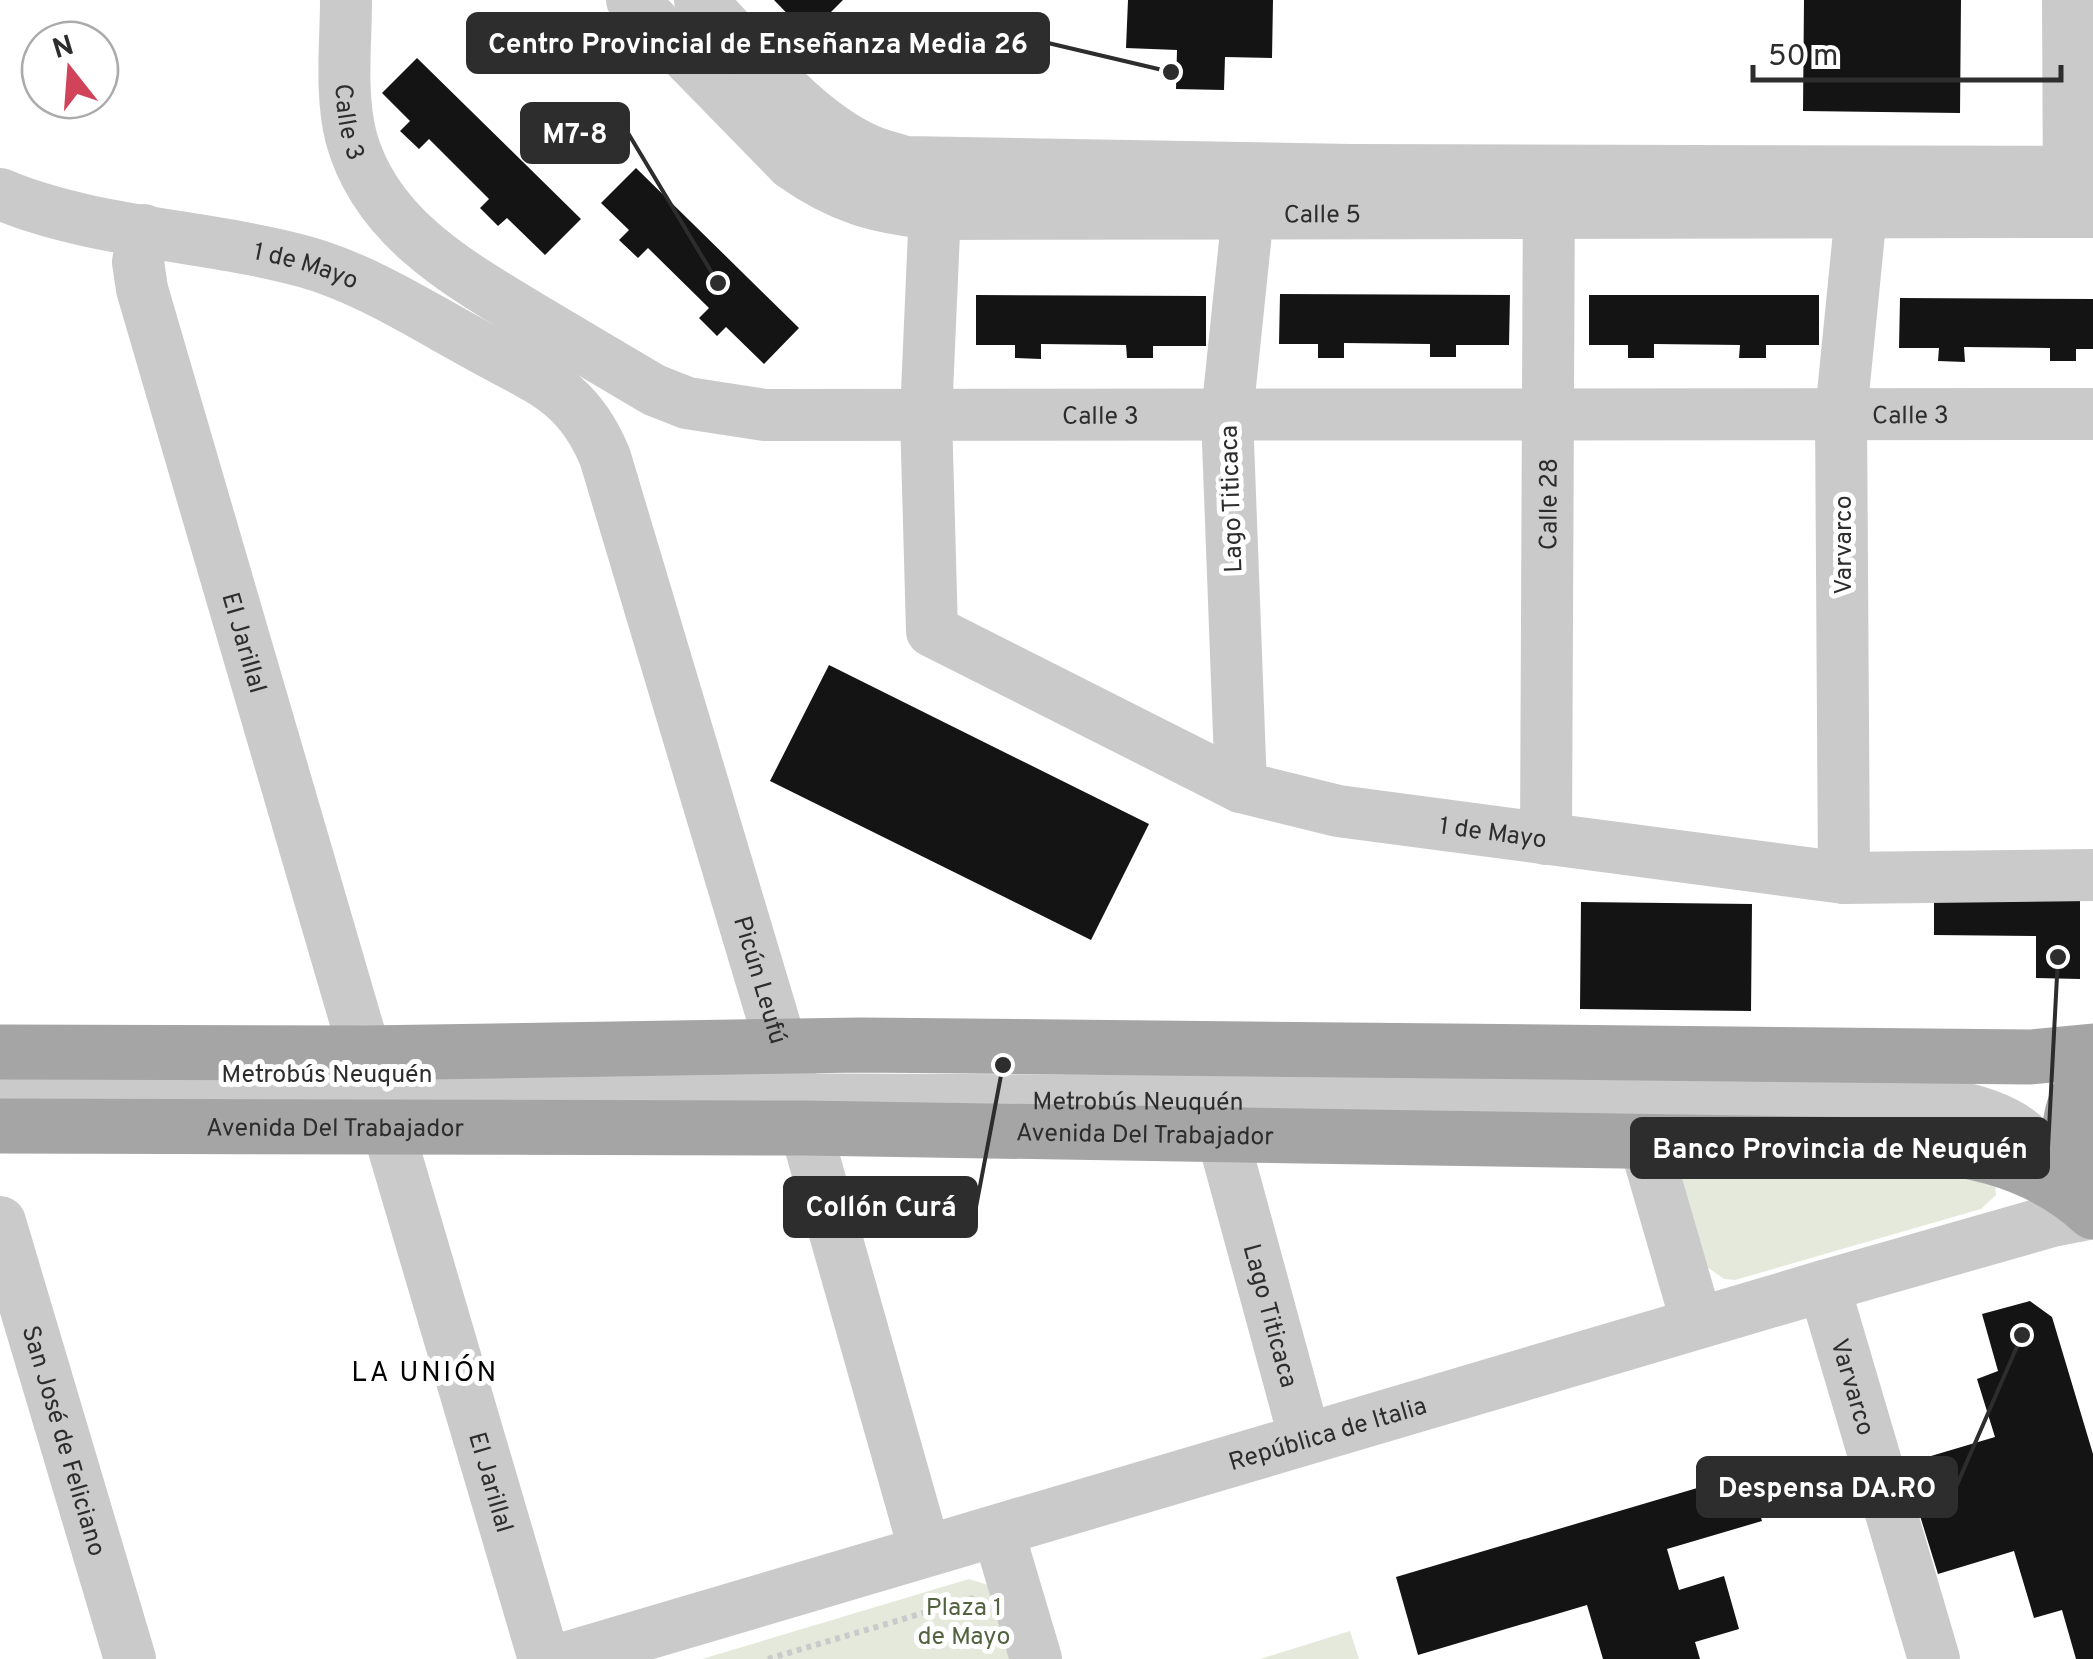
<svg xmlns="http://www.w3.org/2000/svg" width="2093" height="1659" font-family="Overpass,sans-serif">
	<rect width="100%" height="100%" fill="#fff"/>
	<!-- green -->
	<path fill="#e4e9dc" d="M1960 1160 1995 1182 1996 1195 1981 1209 1735 1280 1724 1279 1707 1267 1682 1178 1691 1166Z
		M969 1579 988 1585 1017 1659H702Z
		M1350 1631 1359 1659H1260Z"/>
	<!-- building -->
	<path fill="#141414" d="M774 0H843L808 35Z
		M1128 0H1273L1272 58 1225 57 1224 90 1176 89 1177 50 1126 48Z
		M1804 0H1961L1960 113 1803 111Z
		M417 58 581 219 545 255 507 218 498 226 480 208 489 199 429 139 419 149 400 131 410 121 382 93Z
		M636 168 799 328 764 364 726 327 717 336 699 318 709 308 648 248 638 258 619 240 629 230 601 203Z
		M1280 294 1510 295 1509 345H1456V357H1430V344L1344 343V358H1318V344H1279Z
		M976 295 1206 296V346H1153V358H1127L1126 345 1041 344V359L1015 358V345H976Z
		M1589 295H1819V345H1766V358H1739L1740 345 1654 344V358H1628V345H1589Z
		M1900 298 2093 299V349H2076V361H2050V348L1964 347 1965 362 1938 361 1939 348H1899Z
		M829 665 1149 824 1091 940 770 781Z
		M1934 897H2080V979L2036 978V936L1934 935Z
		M1581 902 1752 904 1751 1011 1580 1009Z
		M2030 1301 2052 1317 2093 1454V1659H2076L2062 1610 2034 1618 2014 1551 1938 1574 1904 1464 1995 1437 1977 1379 1998 1371 1982 1314Z
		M1748 1473 1762 1521 1667 1549 1679 1590 1724 1576 1739 1629 1695 1642 1700 1659H1603L1587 1605 1418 1655 1396 1577Z"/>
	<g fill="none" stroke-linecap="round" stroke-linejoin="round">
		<!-- path -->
		<path stroke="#cacaca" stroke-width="6" stroke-dasharray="5 5" stroke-linecap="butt" d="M768 1659 974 1598"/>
		<!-- minor -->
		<g stroke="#cacaca" stroke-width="52">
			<path id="s1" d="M346 0C346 45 340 93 351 137 375 226 456 272 529 316 571 341 612 365 654 390L687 403 765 415 2093 414"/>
			<path id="s2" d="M632 0 792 164C840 198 877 208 935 214L2093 212"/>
			<path d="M700 0C749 50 803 121 868 150 879 155 893 158 905 162L1353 170 2093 172"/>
			<path d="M2068 0 2069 202"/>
			<path id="s3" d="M937 164 926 415 932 631 1241 787 1338 811 1844 878 2093 875"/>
			<path id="s4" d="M0 194C91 233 209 235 306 262 369 280 426 318 484 349 542 381 578 392 605 457L797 1099 925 1551"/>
			<path id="s5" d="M144 230 138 262 142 289 365 1053"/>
			<path d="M1241 787 1227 415 1248 213"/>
			<path id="s6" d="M1546 839 1549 180"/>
			<path d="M1844 878 1841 414 1861 213"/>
			<path id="s7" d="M0 1097 1935 1103C2003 1114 2028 1127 2063 1186"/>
			<path id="s8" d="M388 1129 544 1659"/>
			<path id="s9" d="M1222 1134 1305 1439"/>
			<path d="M1644 1140 1697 1323"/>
			<path id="s10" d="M0 1222 130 1659"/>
			<path id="s11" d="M1824 1286 1934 1659"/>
			<path d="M998 1531 1036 1659"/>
			<path id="s12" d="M562 1659 1824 1286 2052 1221 2093 1213"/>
		</g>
		<!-- major -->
		<g stroke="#a5a5a5" stroke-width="55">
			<path d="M0 1052 365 1053 861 1045 2031 1057 2093 1051"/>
			<path d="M2093 1072C2058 1118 2065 1164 2093 1211"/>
			<path id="s13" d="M0 1126 805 1128 1931 1146C1991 1152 2048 1170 2093 1212"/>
		</g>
	</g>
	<g text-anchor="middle" stroke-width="10" stroke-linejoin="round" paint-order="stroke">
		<!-- street labels -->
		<g font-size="25" fill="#2d2d2d" stroke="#fff">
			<text dy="9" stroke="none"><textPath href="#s1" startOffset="122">Calle 3</textPath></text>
			<text dy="9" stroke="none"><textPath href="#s2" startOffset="770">Calle 5</textPath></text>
			<text dy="9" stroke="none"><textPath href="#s4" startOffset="315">1 de Mayo</textPath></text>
			<text dy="9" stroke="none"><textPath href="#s1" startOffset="1802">Calle 3</textPath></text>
			<text dy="9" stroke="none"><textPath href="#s1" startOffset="992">Calle 3</textPath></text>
			<text transform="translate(1230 499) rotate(-92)" y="9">Lago Titicaca</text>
			<text dy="9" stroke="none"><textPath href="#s6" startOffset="335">Calle 28</textPath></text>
			<text transform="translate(1842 545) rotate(-90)" y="9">Varvarco</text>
			<text dy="9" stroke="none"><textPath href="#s5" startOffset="428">El Jarillal</textPath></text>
			<text dy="9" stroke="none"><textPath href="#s3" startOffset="1070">1 de Mayo</textPath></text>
			<text dy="9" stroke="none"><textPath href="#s4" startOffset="1225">Picún Leufú</textPath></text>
			<text x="327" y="1082">Metrobús Neuquén</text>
			<text dy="9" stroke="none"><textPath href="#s7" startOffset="1138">Metrobús Neuquén</textPath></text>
			<text dy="9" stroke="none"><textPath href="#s13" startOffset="335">Avenida Del Trabajador</textPath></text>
			<text dy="9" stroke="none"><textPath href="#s13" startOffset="1145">Avenida Del Trabajador</textPath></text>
			<text dy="9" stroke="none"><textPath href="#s9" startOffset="188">Lago Titicaca</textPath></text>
			<text dy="9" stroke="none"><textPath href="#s11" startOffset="105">Varvarco</textPath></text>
			<text dy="9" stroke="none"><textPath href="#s12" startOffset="798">República de Italia</textPath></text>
			<text dy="9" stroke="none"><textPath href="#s10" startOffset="228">San José de Feliciano</textPath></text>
			<text dy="9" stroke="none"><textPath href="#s8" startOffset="368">El Jarillal</textPath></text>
		</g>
		<!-- park labels -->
		<g font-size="25" fill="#536340" stroke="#fff">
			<text x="964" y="1615">Plaza 1<tspan x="964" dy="29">de Mayo</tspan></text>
		</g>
		<!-- neighbourhood labels -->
		<g font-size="28" letter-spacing="2.5" fill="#000" stroke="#fff">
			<text x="425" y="1381">LA UNIÓN</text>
		</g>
	</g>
	<!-- callouts -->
	<path fill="none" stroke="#2d2d2d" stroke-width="4" d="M1171 72L1048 43M718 283L628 133M2058 957L2048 1148M1003 1065L976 1207M2022 1335L1956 1487"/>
	<g fill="#2d2d2d" stroke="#fff" stroke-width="4">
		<circle cx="1171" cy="72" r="10"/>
		<circle cx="718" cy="283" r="10"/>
		<circle cx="2058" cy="957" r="10"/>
		<circle cx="1003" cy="1065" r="10"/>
		<circle cx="2022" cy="1335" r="10"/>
	</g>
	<g fill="#2d2d2d" stroke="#2d2d2d" stroke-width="4">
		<rect x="468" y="14" width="580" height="58" rx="10"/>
		<rect x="522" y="104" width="106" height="58" rx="10"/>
		<rect x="1632" y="1119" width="416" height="58" rx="10"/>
		<rect x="785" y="1178" width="191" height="58" rx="10"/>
		<rect x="1698" y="1458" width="258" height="58" rx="10"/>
	</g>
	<g font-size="28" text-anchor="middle" font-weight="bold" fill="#fff">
		<text x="758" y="53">Centro Provincial de Enseñanza Media 26</text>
		<text x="575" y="143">M7-8</text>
		<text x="1840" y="1158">Banco Provincia de Neuquén</text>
		<text x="881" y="1216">Collón Curá</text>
		<text x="1827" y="1497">Despensa DA.RO</text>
	</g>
	<!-- north arrow -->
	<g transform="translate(70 70) rotate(343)"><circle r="48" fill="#ffffff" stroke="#ababab" stroke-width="2.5"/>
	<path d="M0-8L18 38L0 25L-18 38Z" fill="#d04358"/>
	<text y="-15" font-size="28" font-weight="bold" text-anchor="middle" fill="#2d2d2d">N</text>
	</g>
	<!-- scale -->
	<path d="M1753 65v15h308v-15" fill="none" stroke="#2d2d2d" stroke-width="5"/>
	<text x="1768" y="65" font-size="30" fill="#2d2d2d" stroke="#ffffff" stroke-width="8" paint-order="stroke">50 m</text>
</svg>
